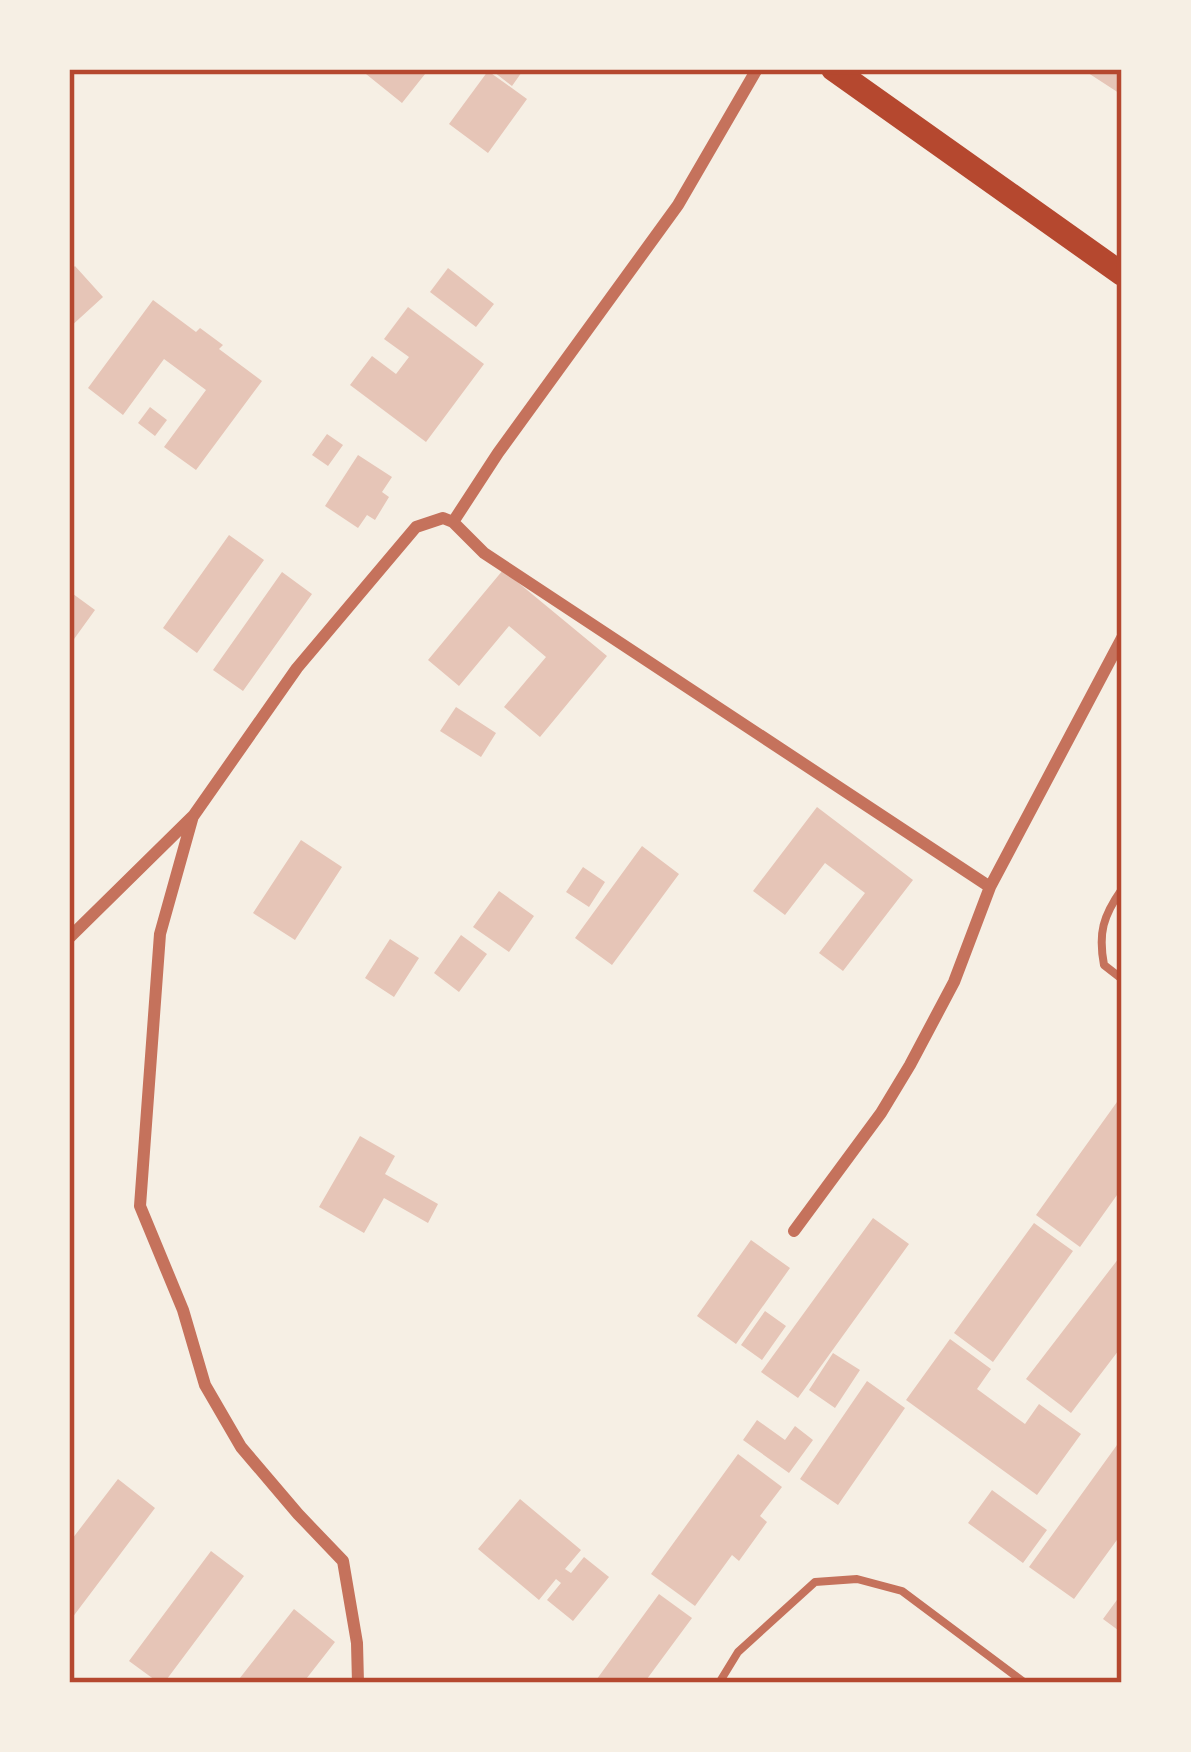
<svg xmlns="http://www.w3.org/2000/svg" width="1191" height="1752" font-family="Literata,serif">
	<rect width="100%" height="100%" fill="#f6efe4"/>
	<!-- building -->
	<path fill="#e6c5b7" d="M370 69H429L402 103 366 74Z
		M490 69H524L512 86Z
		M1082 69H1122V95Z
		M488 71 527 99 488 153 449 124Z
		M75 266 103 297 69 328V272Z
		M448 268 494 304 476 327 430 292Z
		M153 300 196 332 200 328 223 345 219 349 262 381 196 470 164 447 206 390 164 359 123 415 88 388Z
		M408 307 484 364 426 442 350 385 372 356 396 374 409 357 384 339Z
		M150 407 167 420 155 436 138 423Z
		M327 434 343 445 328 466 312 455Z
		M358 455 392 477 382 492 389 497 375 520 367 515 358 528 325 506Z
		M229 535 264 560 197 653 163 628Z
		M503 570 607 656 540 737 504 707 546 657 509 626 459 686 428 660Z
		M282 572 312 594 243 691 213 670Z
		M69 591 95 610 69 646Z
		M456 707 496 733 481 757 440 731Z
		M817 807 913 880 843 971 819 953 865 893 825 863 785 915 753 891Z
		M301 840 342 867 295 940 253 913Z
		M642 846 679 874 612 965 575 938Z
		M583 867 605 882 589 907 566 892Z
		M499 891 534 916 509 952 473 927Z
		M461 935 487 954 459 992 434 973Z
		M390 939 419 958 394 997 365 978Z
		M1122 1095V1188L1080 1247 1036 1215Z
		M360 1136 395 1156 385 1174 438 1204 428 1223 384 1198 364 1233 319 1207Z
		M873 1218 909 1244 798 1398 761 1372Z
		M1034 1223 1073 1251 993 1362 954 1333Z
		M751 1240 790 1268 736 1344 697 1316Z
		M1122 1254V1346L1071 1413 1026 1379Z
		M765 1311 786 1326 762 1360 741 1345Z
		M950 1339 991 1369 977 1389 1025 1424 1039 1404 1081 1434 1037 1495 906 1400Z
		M833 1353 860 1370 835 1408 809 1390Z
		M867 1381 905 1408 838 1505 800 1479Z
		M757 1420 785 1440 795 1426 813 1440 789 1473 743 1440Z
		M1117 1445 1122 1449V1533L1074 1599 1029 1567Z
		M738 1454 782 1487 760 1516 767 1522 739 1561 732 1555 695 1606 651 1574Z
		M118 1479 155 1508 72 1618 69 1616V1543Z
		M992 1490 1047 1530 1023 1563 968 1523Z
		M520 1499 581 1550 565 1569 571 1573 584 1557 609 1577 573 1621 547 1600 561 1583 556 1579 539 1600 478 1549Z
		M211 1551 244 1576 164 1683H159L129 1661Z
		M1122 1593V1633L1103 1619Z
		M659 1594 692 1618 644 1683H594Z
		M294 1609 335 1642 303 1683H236Z"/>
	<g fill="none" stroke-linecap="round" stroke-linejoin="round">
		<!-- service -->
		<path stroke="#c5725c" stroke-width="8" d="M1122 889C1103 916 1098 933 1104 965L1122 979
			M719 1683 738 1652 815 1582 857 1579 902 1591 1025 1683"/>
		<!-- minor -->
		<path stroke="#c5725c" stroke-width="12" d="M453 522 498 453 678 205 757 69
			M193 816 160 934 140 1206 183 1310 205 1385 241 1447 298 1514 343 1561 357 1643 358 1683
			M69 938 194 815 297 668 416 527 443 518 453 522 484 553 990 887
			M794 1231 881 1113 910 1065 954 982 990 887 1122 638"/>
		<!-- trunk -->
		<path stroke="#b5482f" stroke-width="24" d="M833 69 1122 274"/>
	</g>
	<!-- border -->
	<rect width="1191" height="1752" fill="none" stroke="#f6efe4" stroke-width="144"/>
	<rect x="72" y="72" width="1047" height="1608" fill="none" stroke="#b5482f" stroke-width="4.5"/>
</svg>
